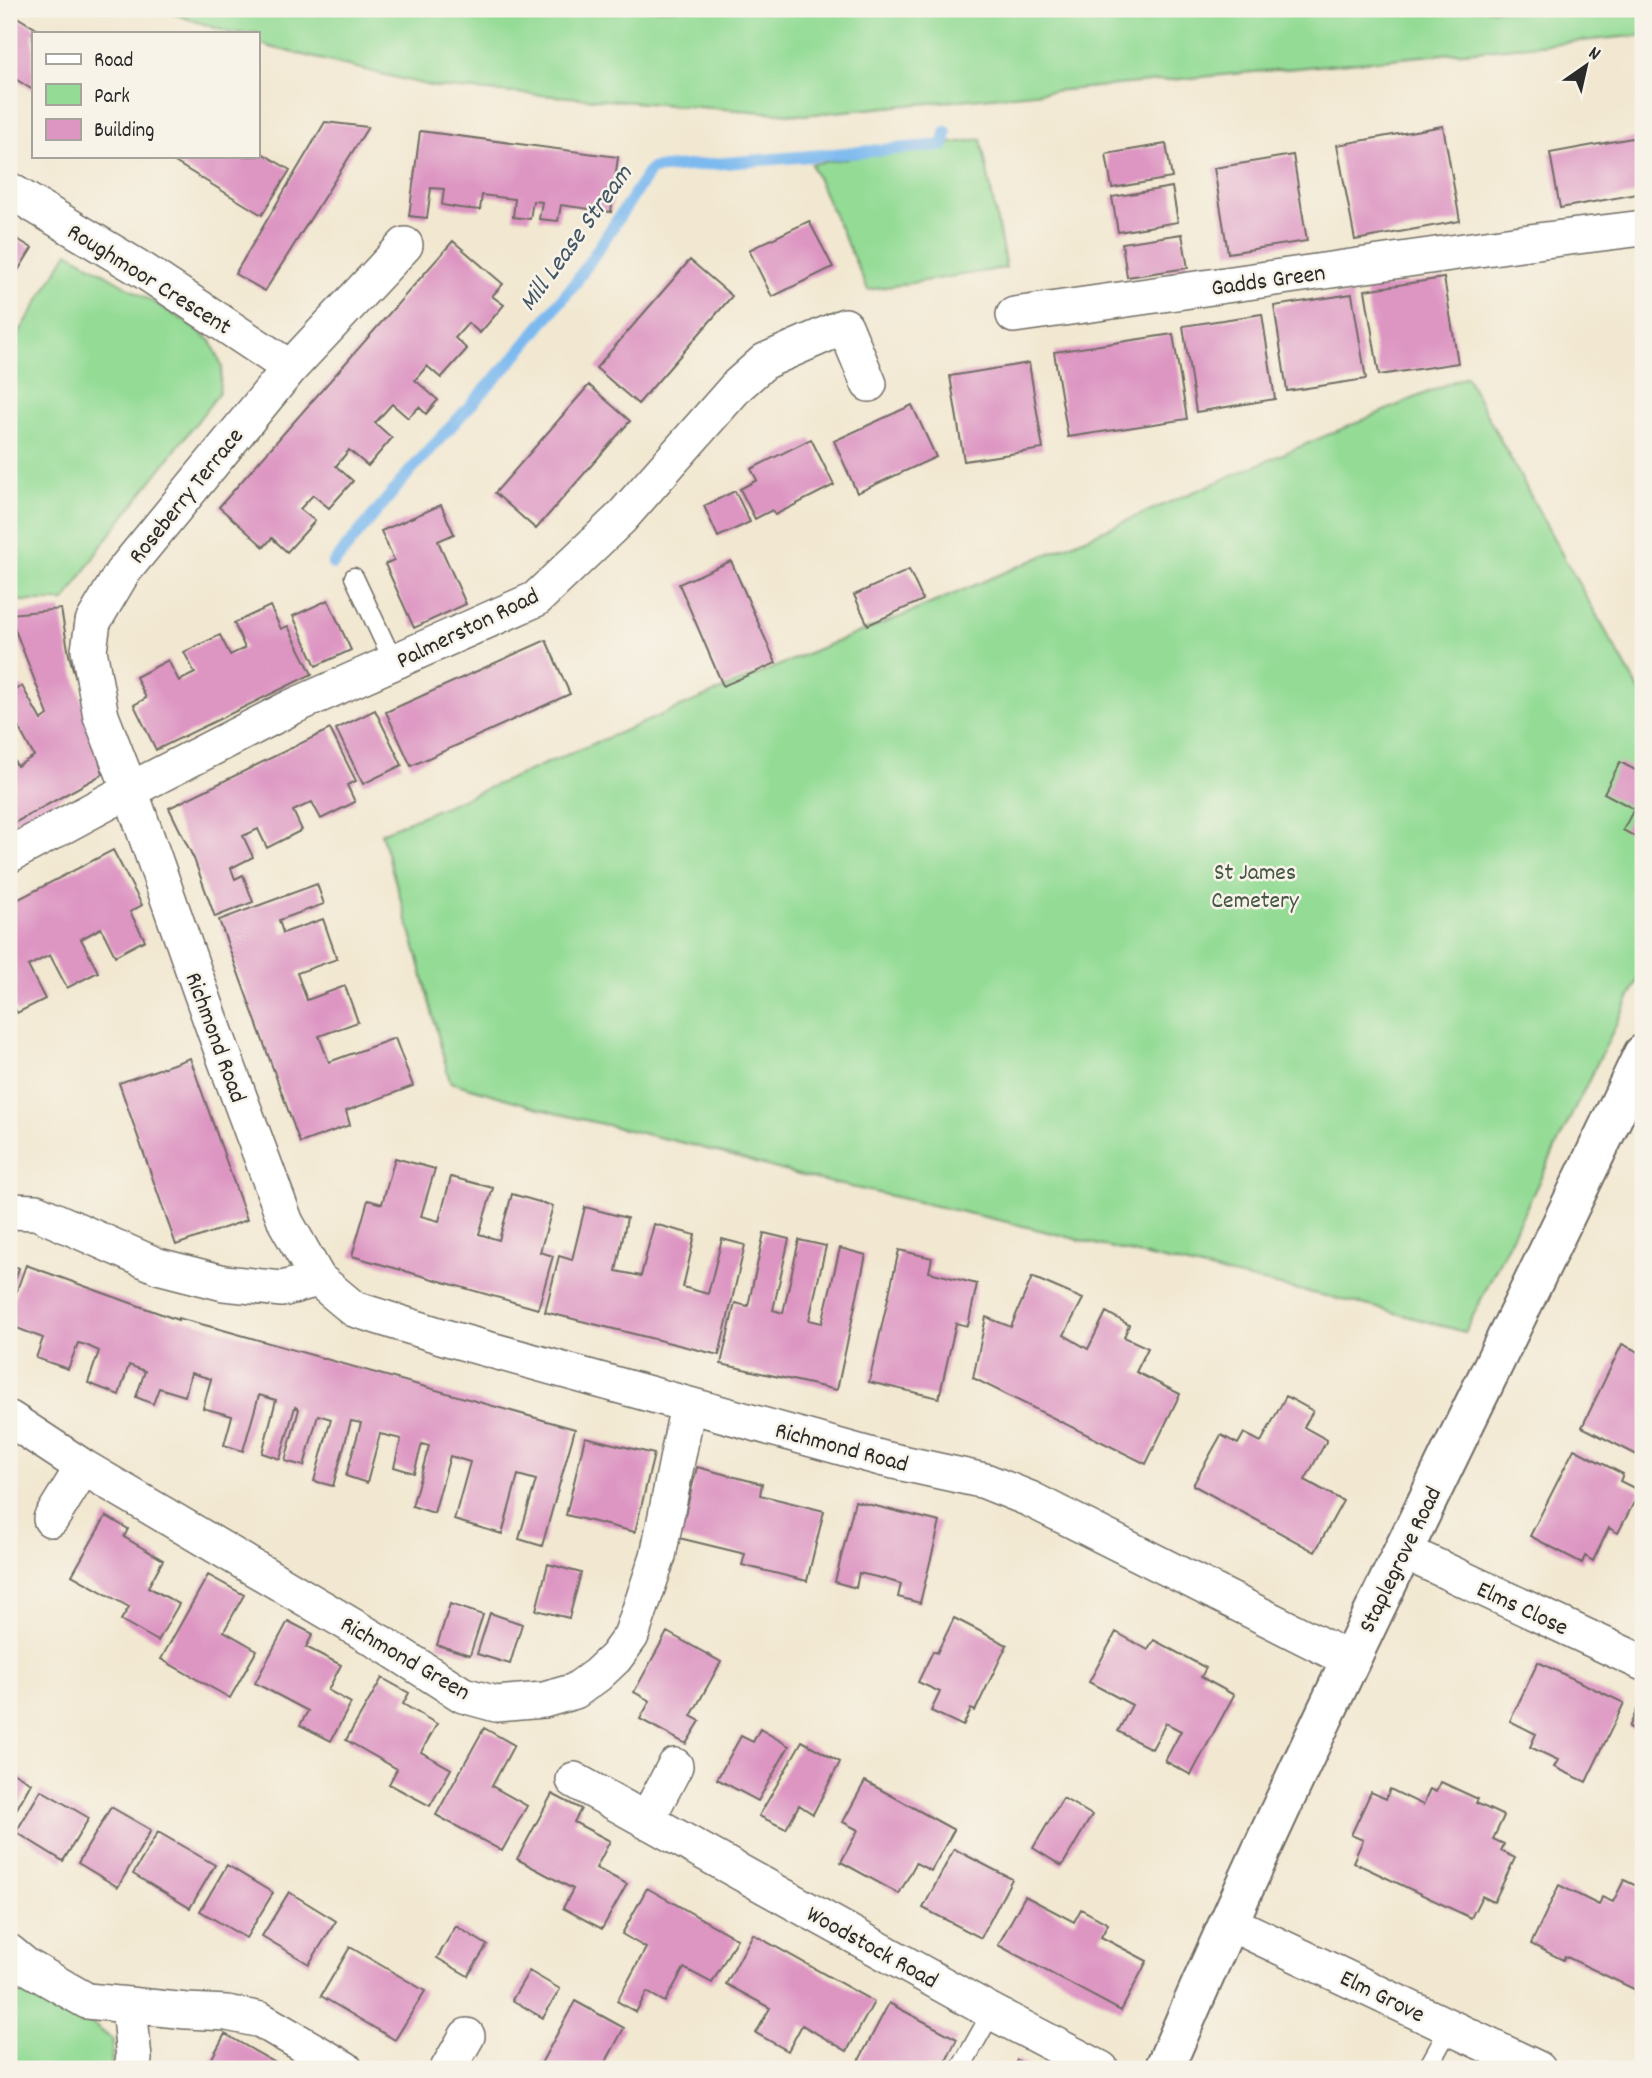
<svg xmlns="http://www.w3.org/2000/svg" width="1652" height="2078" font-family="Dekko,sans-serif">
	<rect width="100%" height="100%" fill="#f7f3e8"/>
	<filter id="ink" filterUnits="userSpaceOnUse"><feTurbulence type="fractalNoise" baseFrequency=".0143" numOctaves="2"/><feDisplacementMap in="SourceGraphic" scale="14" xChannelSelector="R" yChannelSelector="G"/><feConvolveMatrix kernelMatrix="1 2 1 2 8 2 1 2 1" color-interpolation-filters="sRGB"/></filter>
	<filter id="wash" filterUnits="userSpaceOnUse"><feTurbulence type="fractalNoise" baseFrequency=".00686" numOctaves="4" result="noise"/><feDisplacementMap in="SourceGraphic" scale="28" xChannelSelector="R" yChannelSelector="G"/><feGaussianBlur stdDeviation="1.57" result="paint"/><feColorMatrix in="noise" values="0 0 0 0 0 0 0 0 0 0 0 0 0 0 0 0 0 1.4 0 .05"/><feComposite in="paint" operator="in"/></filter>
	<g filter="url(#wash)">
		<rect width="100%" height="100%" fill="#f2e8d1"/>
		<!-- green -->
		<path fill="#94dc96" stroke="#608460" stroke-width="2" d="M159 9H1643V35L804 115 435 87 270 47 257 42V33H230Z
			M981 139 1006 268 868 290 811 164Z
			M68 252 183 320 211 341 222 366 219 393 102 545 65 601H9V350Z
			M1466 376 1564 558 1643 697V970L1465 1332 1370 1306 1124 1251 1007 1222 802 1176 692 1145 555 1113 450 1082 417 954 381 833 835 642 902 616Z
			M9 1981 61 2014 90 2022 113 2040 111 2069H9Z"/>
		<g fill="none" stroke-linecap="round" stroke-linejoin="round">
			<!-- stream -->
			<path stroke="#7bb9ef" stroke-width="12" d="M333 564 411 470 515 357 576 282 651 169 944 145 946 132"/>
		</g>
		<g id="blocks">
			<!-- building -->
			<path fill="#dd95c2" d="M9 12 43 33H33V90L9 75Z
				M325 122 368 127 265 291 235 274Z
				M1443 126 1460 221 1355 240 1337 145Z
				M420 131 618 157 611 212 561 205 558 221 539 219 542 202 533 201 530 219 513 217 515 199 482 195 480 210 460 208 442 205 444 189 431 188 427 218 409 216Z
				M1643 136V193L1560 208 1550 153Z
				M1166 144 1172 178 1112 188 1106 154Z
				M257 150 290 170 262 215 165 156H257Z
				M1293 155 1307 241 1228 253 1214 168Z
				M1172 187 1178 222 1118 232 1112 197Z
				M809 221 833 267 772 297 749 250Z
				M9 234 32 248 9 285Z
				M1182 234 1188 268 1127 277 1122 243Z
				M453 241 503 284 492 296 504 305 480 333 468 323 463 329 455 338 467 349 441 378 427 366 415 380 438 400 426 414 419 407 408 418 392 404 375 423 392 438 368 466 349 450 336 466 353 481 329 508 313 495 300 509 315 521 287 552 272 538 264 547 219 507Z
				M690 260 732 296 638 404 596 368Z
				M1444 278 1458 363 1379 375 1365 290Z
				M1352 294 1366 379 1287 391 1274 306Z
				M1262 314 1275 399 1196 412 1183 326Z
				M1173 334 1187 419 1068 437 1054 352Z
				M1029 363 1043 449 964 461 950 376Z
				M589 385 630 421 536 529 495 493Z
				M912 405 936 457 857 493 834 441Z
				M811 439 834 485 775 515 772 510 755 519 740 489 757 480 751 469Z
				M735 491 750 522 718 537 704 506Z
				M441 505 454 534 438 541 466 604 414 628 385 564 394 560 381 531Z
				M731 561 776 663 723 686 679 584Z
				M909 570 923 600 868 625 854 595Z
				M328 600 351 650 316 666 293 616Z
				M270 606 281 629 288 626 312 674 156 750 134 705 146 698 136 677 168 660 179 681 195 673 184 652 220 635 230 655 245 648 234 623Z
				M61 609 69 655 103 774 9 826V751L17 766 34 756 9 710V693L22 686 41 720 48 715 9 614Z
				M546 640 570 694 411 766 386 712Z
				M375 710 402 765 363 784 336 729Z
				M330 729 356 781 347 785 355 802 321 819 312 802 293 811 302 830 267 848 258 829 243 836 253 857 231 868 235 879 243 875 253 902 215 917 194 859 169 808Z
				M1620 762 1643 774V841L1623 830 1634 809 1604 793Z
				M113 850 142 905 130 912 145 940 115 956 101 928 81 939 98 972 67 988 50 955 28 966 45 999 17 1013 9 998V904Z
				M317 884 324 904 279 920 283 933 323 919 337 959 297 973 307 1000 345 986 358 1022 319 1036 329 1062 395 1038 413 1086 346 1111 350 1125 300 1143 219 920Z
				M190 1058 247 1220 176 1245 119 1083Z
				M395 1158 435 1169 421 1216 439 1221 451 1177 493 1188 479 1234 499 1240 512 1194 553 1206 540 1252 553 1256 538 1309 352 1256 368 1200 382 1204Z
				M585 1207 627 1218 616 1271 641 1276 654 1224 695 1235 683 1287 708 1294 722 1239 745 1245 719 1355 545 1312 559 1256 572 1260Z
				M764 1233 789 1239 773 1310 783 1313 799 1240 826 1246 809 1320 822 1323 840 1248 866 1255 837 1390 721 1364 735 1303 748 1306Z
				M899 1250 932 1258 929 1272 977 1284 968 1326 956 1323 939 1398 869 1382Z
				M9 1264 19 1268 9 1298Z
				M26 1265 178 1320V1318L216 1328 575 1429 542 1546 519 1539 536 1480 518 1475 502 1534 454 1520 470 1462 450 1456 434 1513 412 1506 429 1446 422 1444 414 1473 394 1467 401 1439 380 1434 367 1483 346 1476 361 1423 351 1421 333 1486 314 1481 331 1419 318 1415 304 1466 285 1461 299 1409 295 1407 280 1459 262 1453 276 1400 259 1395 243 1451 224 1445 232 1416 203 1408 211 1379 191 1373 185 1396 159 1388 153 1404 136 1397 145 1371 129 1365 119 1395 88 1383 99 1351 86 1345 78 1343 68 1369 36 1358 43 1338 9 1325V1312Z
				M1032 1277 1083 1299 1064 1335 1088 1349 1106 1312 1129 1325 1124 1337 1148 1348 1136 1372 1180 1394 1146 1464 973 1378 986 1317 1011 1327Z
				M1622 1344 1643 1354V1458L1582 1427Z
				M1286 1396 1313 1411 1304 1427 1327 1440 1305 1480 1343 1501 1315 1552 1193 1485 1221 1435 1238 1444 1244 1433 1261 1442Z
				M585 1437 654 1454 635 1532 566 1515Z
				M1574 1449 1623 1474 1620 1481 1640 1491 1618 1533 1609 1528 1593 1561 1585 1556 1582 1563 1530 1536Z
				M697 1467 762 1484 760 1495 824 1511 807 1581 742 1565 745 1554 679 1538Z
				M855 1501 940 1522 920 1603 898 1597 901 1584 881 1578 859 1573 856 1588 835 1582Z
				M106 1516 128 1529 124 1537 163 1560 148 1587 179 1604 158 1641 121 1620 129 1607 72 1575Z
				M548 1564 581 1573 569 1618 536 1610Z
				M208 1575 244 1595 224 1631 257 1650 230 1698 161 1659Z
				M450 1604 483 1615 470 1655 437 1645Z
				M490 1613 522 1624 510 1664 477 1654Z
				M954 1618 1007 1645 975 1711 971 1709 963 1726 931 1711 940 1692 918 1682 933 1651 937 1653Z
				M288 1621 313 1634 306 1647 341 1665 328 1690 351 1703 331 1741 300 1725 308 1711 255 1683Z
				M667 1632 721 1662 691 1716 700 1721 686 1744 640 1719 650 1701 634 1692Z
				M1116 1632 1148 1650 1154 1640 1206 1668 1201 1677 1234 1695 1191 1775 1165 1761 1181 1731 1166 1723 1152 1749 1134 1740 1118 1731 1132 1705 1089 1682Z
				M1538 1662 1624 1703 1586 1782 1554 1767 1558 1760 1530 1747 1536 1734 1510 1721Z
				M382 1678 409 1693 403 1704 437 1724 421 1752 451 1769 430 1806 389 1784 397 1769 346 1740Z
				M1643 1697V1734L1629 1727Z
				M484 1728 514 1745 492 1786 527 1806 502 1851 436 1815Z
				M760 1729 789 1746 758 1801 717 1779 741 1736 753 1742Z
				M802 1741 840 1762 813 1814 799 1805 786 1829 759 1816Z
				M9 1770 31 1783 9 1823Z
				M865 1781 954 1830 931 1871 916 1863 899 1894 841 1862 858 1830 843 1822Z
				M1441 1782 1478 1799 1476 1803 1504 1816 1493 1839 1504 1844 1501 1851 1515 1858 1494 1902 1482 1896 1471 1918 1353 1862 1363 1840 1351 1835 1371 1792 1386 1799 1390 1789 1423 1805 1430 1789 1436 1792Z
				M41 1790 89 1818 63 1861 16 1832Z
				M552 1794 581 1809 574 1822 610 1841 596 1868 627 1884 602 1929 563 1908 573 1889 517 1859Z
				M1063 1798 1092 1815 1062 1866 1033 1848Z
				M111 1807 151 1830 118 1887 78 1863Z
				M158 1832 215 1865 190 1908 133 1874Z
				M954 1849 1012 1879 981 1938 923 1908Z
				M227 1865 273 1893 246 1938 200 1911Z
				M1624 1880 1643 1889V1997L1634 1993 1636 1990 1565 1956 1563 1960 1531 1944 1559 1885 1599 1905 1602 1897 1613 1902Z
				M647 1888 737 1939 712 1983 684 1968 665 2002 647 1992 636 2012 617 2001 646 1948 622 1934Z
				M289 1892 336 1921 309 1964 262 1936Z
				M1025 1896 1074 1922 1081 1909 1108 1924 1101 1937 1147 1961 1121 2011 998 1945Z
				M456 1926 487 1945 468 1976 437 1958Z
				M753 1934 874 2002 847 2051 802 2025 788 2051 756 2033 770 2008 726 1984Z
				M350 1947 425 1991 395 2040 321 1996Z
				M529 1971 560 1989 543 2018 512 2000Z
				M575 2001 624 2028 602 2069H538Z
				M889 2003 957 2039 942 2069H866L857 2064Z
				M225 2034 279 2065 277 2069H206Z
				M1017 2060 1033 2069H1012Z"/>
		</g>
	</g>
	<g filter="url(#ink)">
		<use href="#blocks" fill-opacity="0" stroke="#716d65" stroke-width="2"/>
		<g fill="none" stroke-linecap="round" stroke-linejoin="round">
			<defs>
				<path id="lane" d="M354 577 394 663
					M960 2069 992 2012
					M1427 2069 1450 2027"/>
				<path id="street" d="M9 190 144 271 290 368
					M405 245 290 368 122 573 93 622 89 650 101 716 130 790 215 1032 286 1223 318 1279 354 1309 451 1339 884 1459 985 1481 1030 1499 1350 1660
					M1014 315 1521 243 1643 228
					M9 855 130 790 292 707 536 599 621 518 738 385 765 361 845 326 869 384
					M9 1211 36 1212 158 1266 224 1283 282 1289 318 1279
					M10 1419 83 1467 388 1647 463 1695 496 1704 544 1700 575 1691 597 1675 615 1658 631 1636 658 1556 688 1405
					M51 1519 83 1467
					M1403 1551 1643 1663
					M574 1780 992 2012 1101 2069
					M646 1821 675 1766
					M1228 1922 1538 2069
					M9 1952 26 1966 87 2001 129 2005
					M131 2069 134 2059 129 2005 187 2011 227 2013 261 2020 345 2069
					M448 2069 467 2036"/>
				<path id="primary" d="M1164 2069C1312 1725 1483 1392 1643 1054"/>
			</defs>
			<!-- lane casing -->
			<use href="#lane" stroke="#716d65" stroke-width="21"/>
			<!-- street casing -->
			<use href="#street" stroke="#716d65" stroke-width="38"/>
			<!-- primary casing -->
			<use href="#primary" stroke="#716d65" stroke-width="42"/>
			<!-- lane -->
			<use href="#lane" stroke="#fff" stroke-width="18"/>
			<!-- street -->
			<use href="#street" stroke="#fff" stroke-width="35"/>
			<!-- primary -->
			<use href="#primary" stroke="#fff" stroke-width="38"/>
		</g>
	</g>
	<g text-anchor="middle" stroke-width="5" stroke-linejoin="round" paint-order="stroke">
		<!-- street labels -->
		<g font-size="24" fill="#2b2b2b" stroke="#f7f3e8">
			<text transform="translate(150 278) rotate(32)" y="8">Roughmoor Crescent</text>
			<text transform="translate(1268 279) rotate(-8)" y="8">Gadds Green</text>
			<text transform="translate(185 495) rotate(-51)" y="8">Roseberry Terrace</text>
			<text transform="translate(467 627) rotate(-26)" y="8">Palmerston Road</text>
			<text transform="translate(217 1037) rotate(70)" y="8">Richmond Road</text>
			<text transform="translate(842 1446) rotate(15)" y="8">Richmond Road</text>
			<text transform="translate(1399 1559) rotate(-64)" y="8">Staplegrove Road</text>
			<text transform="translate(1523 1607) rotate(25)" y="8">Elms Close</text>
			<text transform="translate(406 1657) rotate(30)" y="8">Richmond Green</text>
			<text transform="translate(873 1946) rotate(29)" y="8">Woodstock Road</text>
			<text transform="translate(1383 1995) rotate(26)" y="8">Elm Grove</text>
		</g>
		<!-- park labels -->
		<g font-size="24" fill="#455746" stroke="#f7f3e8">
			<text x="1255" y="879">St James<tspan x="1255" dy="28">Cemetery</tspan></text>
		</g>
		<!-- water labels -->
		<g font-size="26" font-style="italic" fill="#435666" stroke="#f7f3e8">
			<text transform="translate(574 237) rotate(-54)" y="9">Mill Lease Stream</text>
		</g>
	</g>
	<!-- margin -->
	<rect width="1652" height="2078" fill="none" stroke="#f7f3e8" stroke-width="35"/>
	<!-- legend -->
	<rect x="32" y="32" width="228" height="126" fill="#f7f3e8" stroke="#a5a39c" stroke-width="2"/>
	<rect x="46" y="54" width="35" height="10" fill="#ffffff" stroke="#a5a39c" stroke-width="2"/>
	<text x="94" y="66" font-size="21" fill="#2b2b2b">Road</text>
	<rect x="46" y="84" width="35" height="21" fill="#94dc96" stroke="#a5a39c" stroke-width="2"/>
	<text x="94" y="102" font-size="21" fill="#2b2b2b">Park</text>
	<rect x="46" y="119" width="35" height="21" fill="#dd95c2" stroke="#a5a39c" stroke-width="2"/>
	<text x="94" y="136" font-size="21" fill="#2b2b2b">Building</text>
	<!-- north arrow -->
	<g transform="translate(1586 66) rotate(34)" stroke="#f7f3e8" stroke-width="5" paint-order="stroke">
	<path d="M0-5L12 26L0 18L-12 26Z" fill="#2b2b2b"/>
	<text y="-10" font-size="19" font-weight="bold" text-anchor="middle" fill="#2b2b2b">N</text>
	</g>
</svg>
